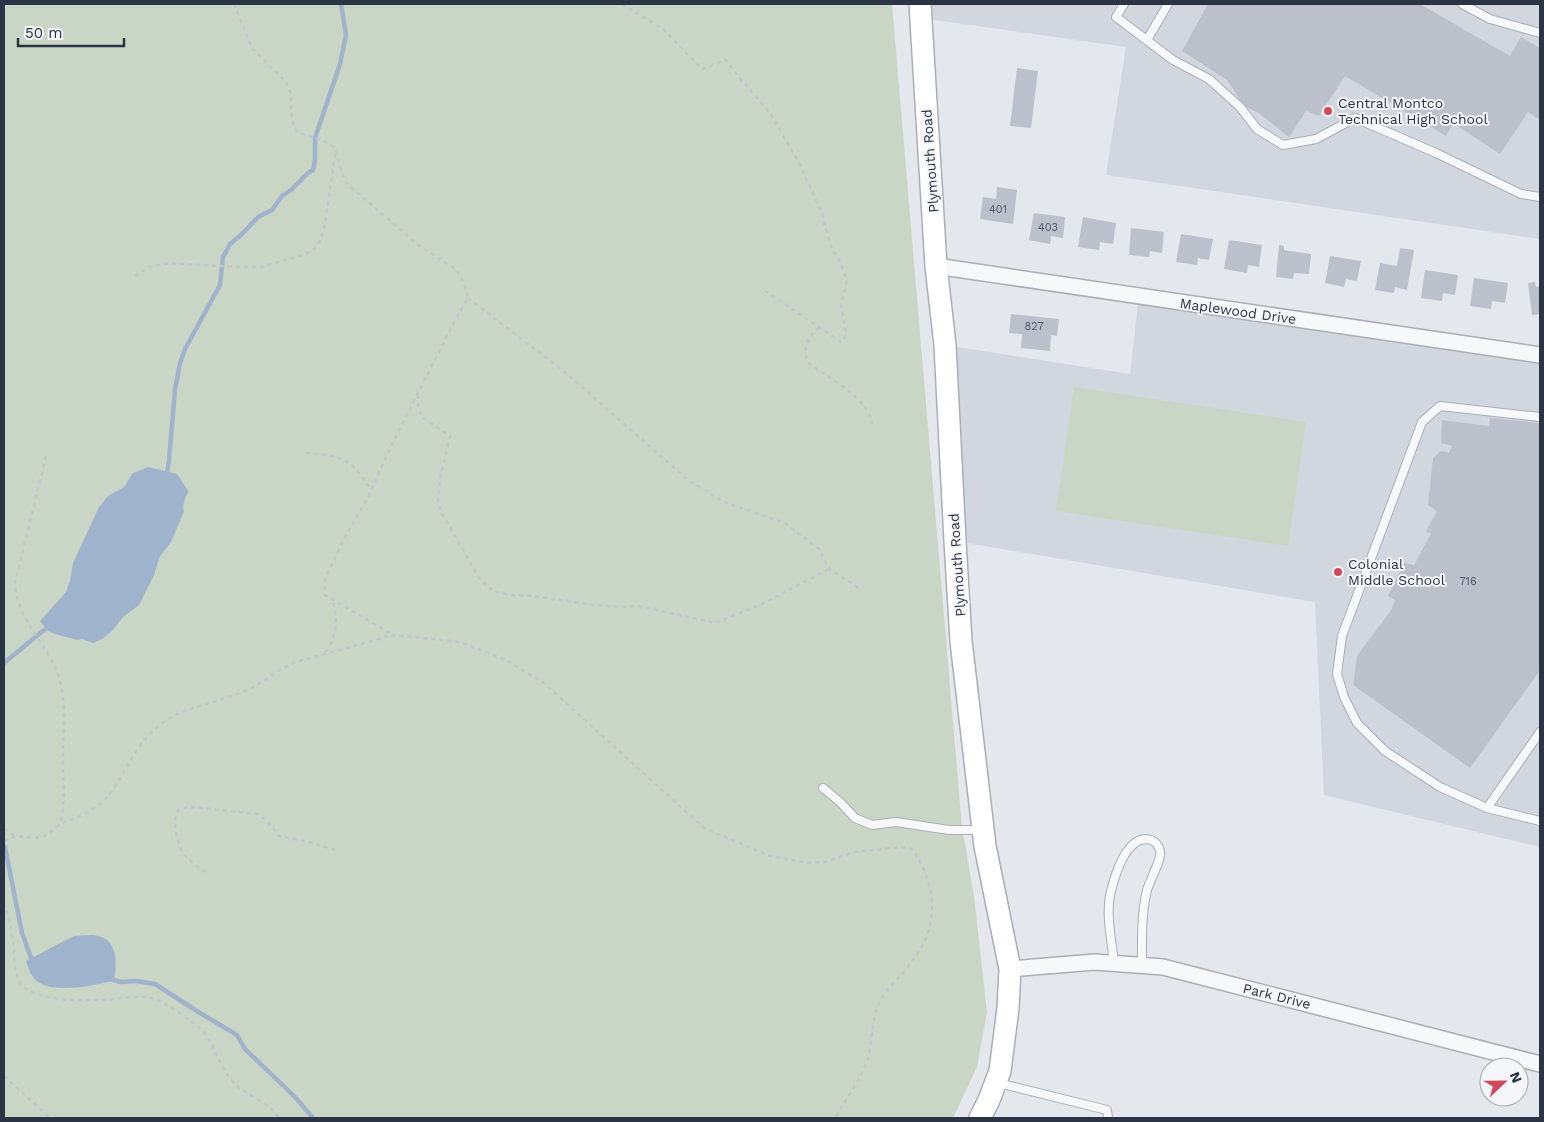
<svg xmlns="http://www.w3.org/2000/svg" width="1544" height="1122" font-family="'Work Sans',sans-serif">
	<rect width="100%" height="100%" fill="#e4e7ec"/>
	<!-- built -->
	<path fill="#d2d6de" d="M920 4H1540V239L1106 175 1126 47 921 18Z
		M1139 296 1540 355V847L1324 795 1315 602 955 541 945 345 1130 374Z"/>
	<!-- green -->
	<path fill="#c9d6c5" d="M4 4H892L962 828 974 896 987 1012 977 1067 953 1118H4Z
		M1074 387 1306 422 1288 546 1056 511Z"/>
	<!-- water -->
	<path fill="#9fb4cc" d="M148 467 177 474 189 492C185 496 182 506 184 511L171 542 160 556 154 575 139 605 123 617 112 631 102 639 93 643 82 639 78 640 55 634 48 631 40 621 66 592 70 581 73 563 99 507 108 496 124 487 133 473Z
		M74 936C81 936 91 934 98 936 118 940 117 965 114 980 97 986 52 994 37 981 31 977 28 968 26 961 42 953 57 944 74 936Z"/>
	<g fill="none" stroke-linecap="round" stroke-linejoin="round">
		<!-- stream -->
		<path stroke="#9fb4cc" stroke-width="4.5" d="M164 476 167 472 169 460 175 390 180 363 185 349 220 285 223 257 230 244 241 235 258 217 272 210 282 196 291 190 308 173 313 170 315 160V138L340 64 346 35 341 4
			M4 663 50 625
			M5 847 22 933 31 958 35 959
			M110 979 121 982 136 981 155 984 200 1013 237 1035 245 1049 295 1097 313 1118"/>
	</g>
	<!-- building -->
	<path fill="#bbc0ca" d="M1208 4H1420L1510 56 1521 37 1540 48V120L1528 112 1500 154 1453 123 1446 136 1345 76 1319 116 1306 111 1289 137 1259 113 1244 106 1227 80 1182 51Z
		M1017 68 1038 71 1031 128 1010 126Z
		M997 187 1017 190 1013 224 980 219 983 197 996 199Z
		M1034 213 1065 217 1063 238 1051 236 1050 244 1029 240Z
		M1083 217 1116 223 1113 244 1100 242 1099 250 1078 247Z
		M1131 228 1164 232 1162 253 1150 251 1149 257 1129 255Z
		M1181 234 1213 239 1209 260 1198 258 1197 265 1176 262Z
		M1229 240 1262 245 1259 267 1248 265 1247 273 1224 269Z
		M1279 245 1284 246V250L1311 254 1309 274 1294 273 1293 279 1276 277Z
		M1400 248 1414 250 1407 290 1395 287 1394 293 1375 290 1380 263 1397 266Z
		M1330 256 1361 261 1357 281 1346 279 1344 287 1325 283Z
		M1425 270 1458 275 1455 295 1443 293 1442 301 1421 298Z
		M1474 278 1508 283 1505 303 1492 301 1491 309 1470 306Z
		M1535 282 1536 287 1540 286V314L1532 315 1528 283Z
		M1011 314 1059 319 1057 336 1051 335 1050 351 1021 348 1022 334 1009 333Z
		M1490 418 1540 423V670L1470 768 1353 685 1357 656 1392 609 1395 600 1388 596 1404 563 1414 565 1431 534 1426 531 1437 511 1428 505 1433 458 1441 451 1449 453 1452 446 1441 443 1442 420 1489 426Z"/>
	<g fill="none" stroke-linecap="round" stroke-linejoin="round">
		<defs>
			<path id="lane" d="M1124 4 1116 17 1173 60 1209 79 1240 107 1257 129 1283 145 1316 139 1355 118 1436 153 1521 194 1540 197
				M1462 4 1490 19 1540 33
				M1147 40 1168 4
				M1540 417 1440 406 1422 422 1342 636 1337 674 1344 697 1357 723 1385 751 1440 787 1487 808 1540 821
				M823 788 840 802 855 818 872 825 896 822 949 830H981
				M1487 808 1540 732
				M1114 963C1112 942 1106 917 1110 895 1114 878 1126 833 1151 840 1155 841 1159 846 1160 851 1162 859 1150 880 1147 890 1141 915 1142 940 1142 966
				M998 1083 1107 1110 1108 1118"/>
			<path id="street" d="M936 266 1540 355
				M1010 969 1095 962 1163 967 1540 1064"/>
			<path id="secondary" d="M920 4 936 266 945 345 955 541 961 641 985 846 1010 969 1008 1008 1000 1071 989 1100 980 1118"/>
		</defs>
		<!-- lane casing -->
		<use href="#lane" stroke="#a9aeb7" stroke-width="10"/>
		<!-- street casing -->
		<use href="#street" stroke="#a9aeb7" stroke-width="18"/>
		<!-- secondary casing -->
		<use href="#secondary" stroke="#a9aeb7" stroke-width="24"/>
		<!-- path -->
		<path stroke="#c2c5cb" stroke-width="2.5" stroke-dasharray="4 4" stroke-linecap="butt" d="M234 4 252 48 286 82 291 95V112L294 128 299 133 322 140 334 147 345 182 418 245 457 270 465 286 468 298 454 322 392 444 368 497 344 539 325 579V595L393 635
			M622 4 663 29 702 69 726 60 733 70 770 113 798 161 823 215 824 224 831 246 840 262 847 280 841 306 846 332 844 340 841 342 764 290
			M135 276 149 267 169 263 235 267H262L305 254 314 249 320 241 325 225 335 154
			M468 298 566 373 688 480 724 502 785 523 819 549 829 569 859 588
			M819 327C808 338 801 348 809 363 828 378 869 398 872 424
			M418 395V407L422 417 450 436 440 479 438 499 441 512 479 578 493 591 511 595 533 596 594 605 621 607 639 606 715 623 762 604 829 569
			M306 453C344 456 350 458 371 490
			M46 456 15 583C16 616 43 640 56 669 68 698 63 730 63 760 63 782 66 803 60 825
			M325 652C338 636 338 617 332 598
			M4 829 15 836
			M4 841C20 831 31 842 44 836 50 834 54 828 59 825 72 818 89 814 100 804 119 788 130 755 148 736 176 706 205 707 240 693 260 686 276 670 296 662L393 635 460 642 506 660 544 683 704 828 770 856 808 863 825 862 855 852 901 847 912 849C938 886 940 928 910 964 901 977 886 988 879 1003 871 1020 873 1040 868 1058 861 1080 846 1098 835 1118
			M206 872C188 860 180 855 176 832 175 823 174 817 179 809L193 807 257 814 267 821 279 836 309 842 339 851
			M4 903C8 915 11 928 13 940 15 953 13 974 21 984 37 1003 90 1001 112 999 126 998 145 994 157 1000 166 1003 199 1026 204 1032 216 1049 220 1069 235 1084 249 1097 269 1102 279 1118
			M4 1076 50 1118"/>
		<!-- lane -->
		<use href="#lane" stroke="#f7f8fa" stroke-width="8"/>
		<!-- street -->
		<use href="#street" stroke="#f7f8fa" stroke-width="15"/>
		<!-- secondary -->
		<use href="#secondary" stroke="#fff" stroke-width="21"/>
	</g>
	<!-- markers -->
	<g fill="#d1495b" stroke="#f4f6f9" stroke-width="2">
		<circle cx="1328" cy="111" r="5"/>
		<circle cx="1338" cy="572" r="5"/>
	</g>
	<g text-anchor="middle" stroke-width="4" stroke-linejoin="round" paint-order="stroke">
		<!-- number labels -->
		<g font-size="11" fill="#4f5766">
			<text x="998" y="213">401</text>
			<text x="1048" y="231">403</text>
			<text x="1034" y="330">827</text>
			<text x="1468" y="585">716</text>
		</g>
		<!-- poi labels -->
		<g font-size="14" fill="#2b3445" stroke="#f4f6f9" text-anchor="start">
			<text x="1338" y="108">Central Montco<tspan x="1338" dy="16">Technical High School</tspan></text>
			<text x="1348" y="569">Colonial<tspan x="1348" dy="16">Middle School</tspan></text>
		</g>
		<!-- street labels -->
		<g font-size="14" fill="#2b3445" stroke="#f4f6f9">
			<text transform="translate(930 161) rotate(-94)" y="5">Plymouth Road</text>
			<text transform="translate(1238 311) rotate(8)" y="5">Maplewood Drive</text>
			<text transform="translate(957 565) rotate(-94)" y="5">Plymouth Road</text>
			<text transform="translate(1277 996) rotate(14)" y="5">Park Drive</text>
		</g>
	</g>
	<!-- border -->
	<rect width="1544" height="1122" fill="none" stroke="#2b3445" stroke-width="10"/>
	<!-- north arrow -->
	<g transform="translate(1504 1082) rotate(68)"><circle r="24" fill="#f4f6f9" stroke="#a4a8b1"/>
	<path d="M0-4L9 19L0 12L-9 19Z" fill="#d1495b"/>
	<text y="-8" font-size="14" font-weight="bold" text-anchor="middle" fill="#2b3445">N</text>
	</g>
	<!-- scale -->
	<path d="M18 38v8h106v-8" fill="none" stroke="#2b3445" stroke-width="2.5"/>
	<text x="25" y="38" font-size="15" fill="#2b3445" stroke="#f4f6f9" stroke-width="4" paint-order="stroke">50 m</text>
</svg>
